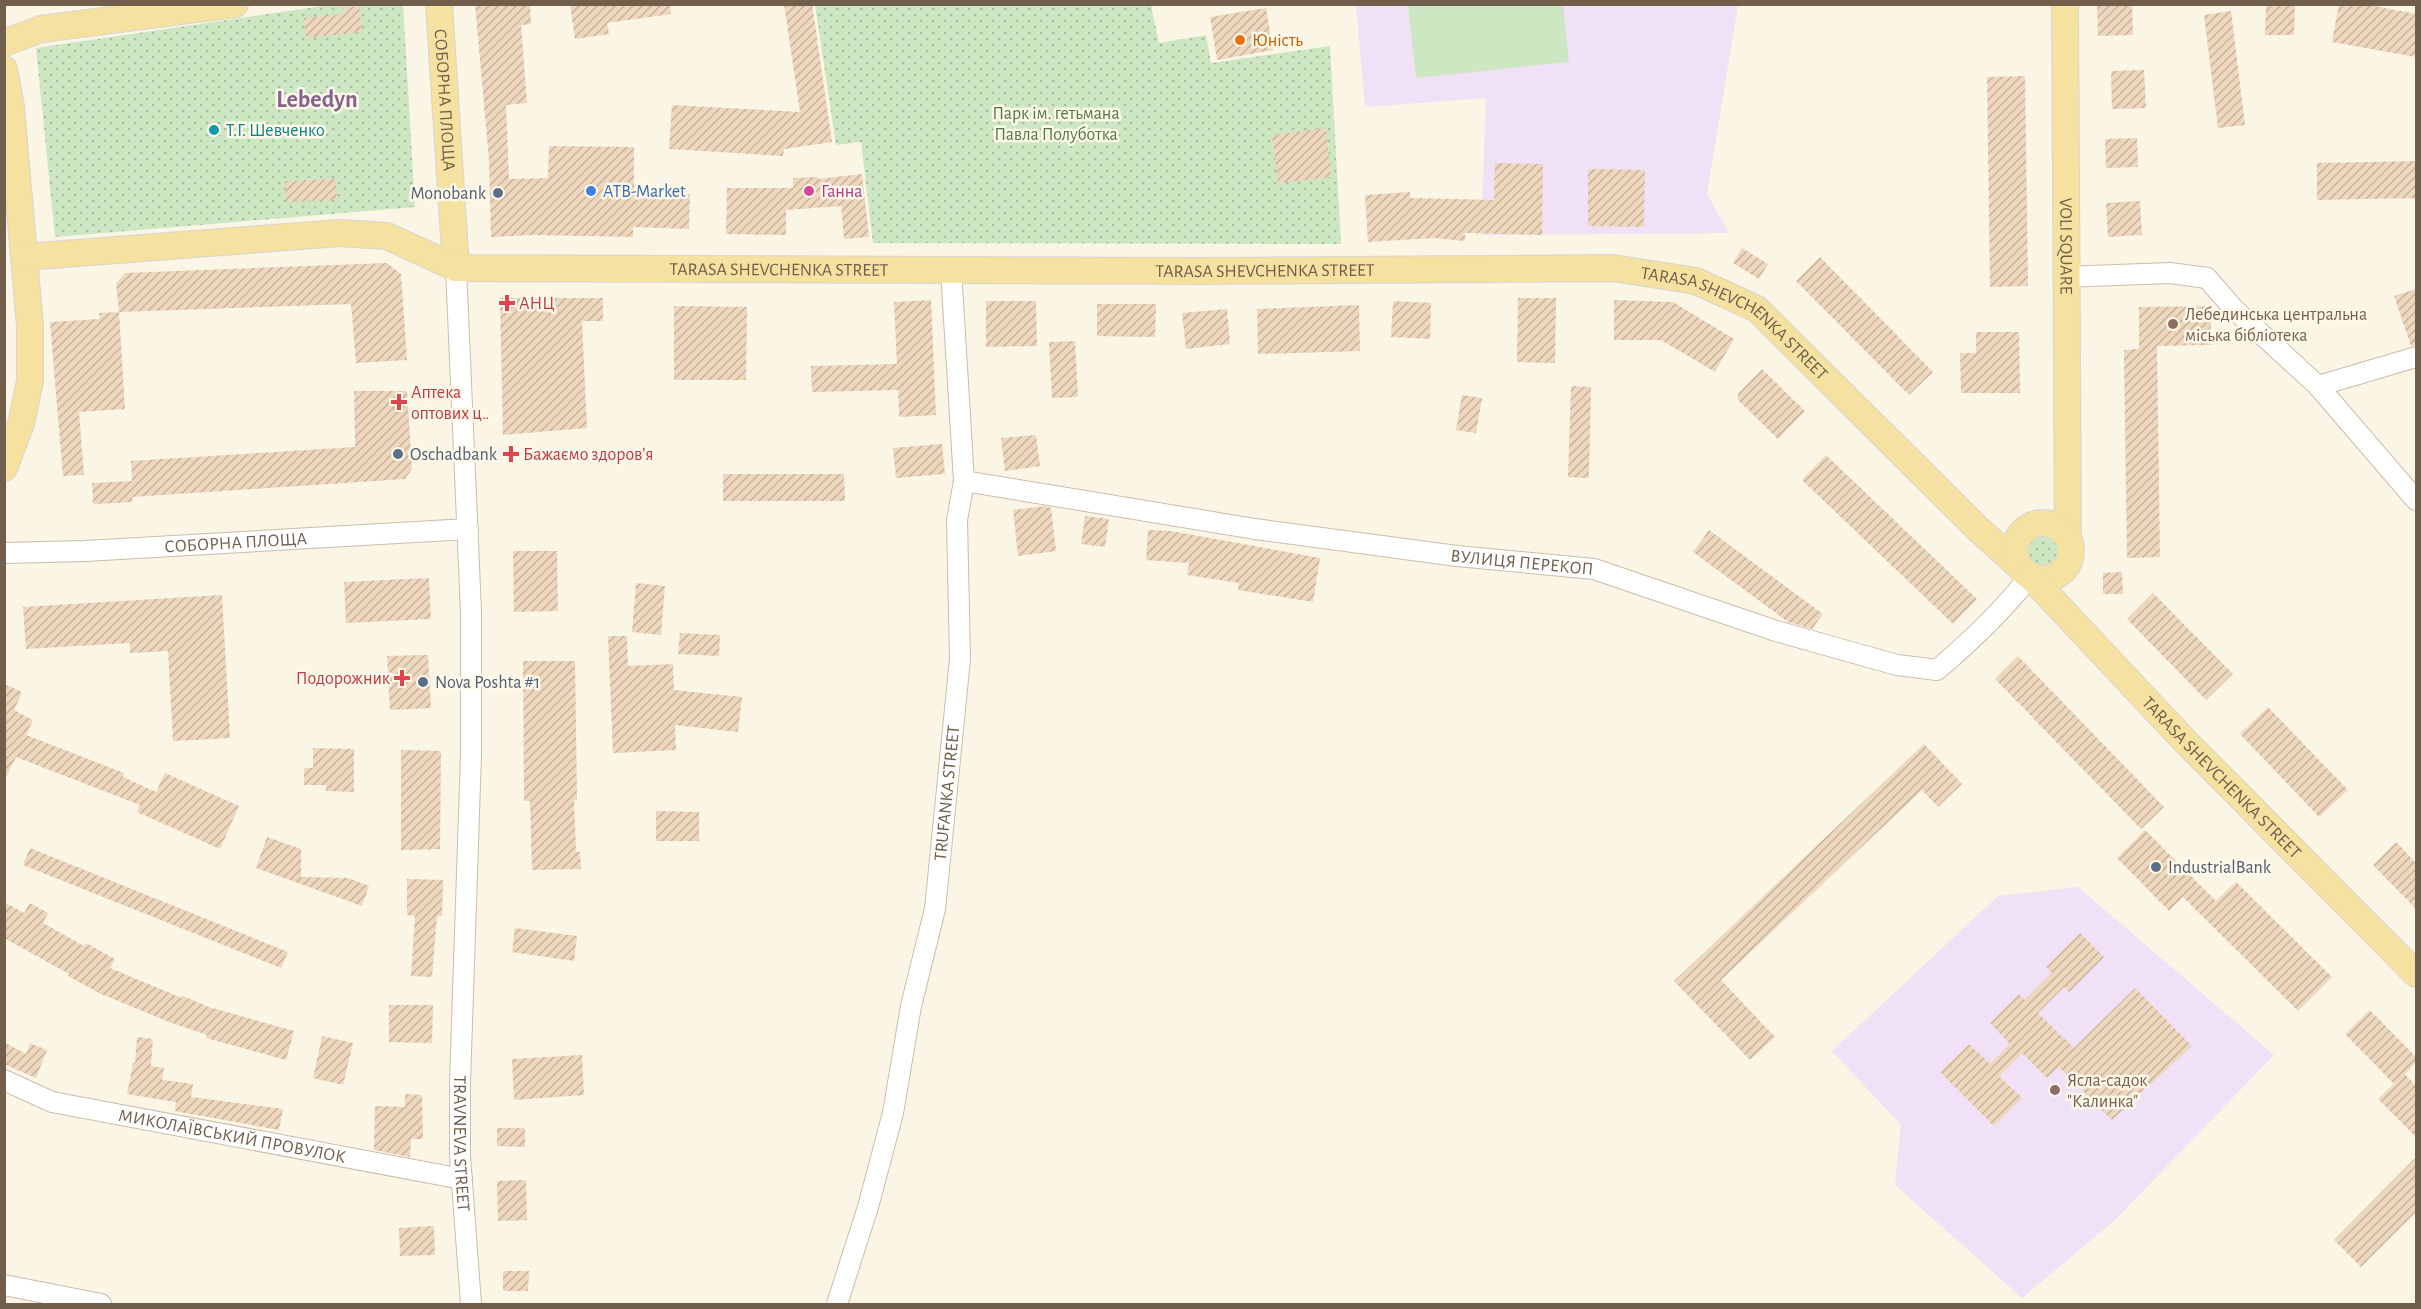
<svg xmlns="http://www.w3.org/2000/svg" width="2421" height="1309" font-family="'Alegreya Sans',sans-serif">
	<defs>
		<pattern id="grass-dots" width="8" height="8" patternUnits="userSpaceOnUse" patternTransform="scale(1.5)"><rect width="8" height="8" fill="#cde7c3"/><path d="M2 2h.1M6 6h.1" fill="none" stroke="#abbea0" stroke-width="1.8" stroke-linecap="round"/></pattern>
		<pattern id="building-hatch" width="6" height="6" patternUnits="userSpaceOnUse" patternTransform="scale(1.5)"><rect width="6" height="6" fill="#eed7bd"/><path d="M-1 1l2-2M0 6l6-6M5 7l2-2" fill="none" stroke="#c5b29c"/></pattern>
	</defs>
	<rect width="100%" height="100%" fill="#faf5e4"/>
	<!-- education -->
	<path fill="#f1e1f7" d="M1356 5H1738L1707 194 1729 233 1481 235 1486 98 1365 107Z
		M2078 887 2274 1055 2114 1221 2022 1298 1895 1185 1901 1125 1832 1051 1998 896Z"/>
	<!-- grass -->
	<path fill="url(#grass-dots)" d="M330 5H403L415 207 55 237 36 48Z
		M815 5H1151L1159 43 1206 35 1211 63 1330 46 1341 244 873 243 861 142 836 145Z
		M2029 551a15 15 0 1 1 30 0a15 15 0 1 1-30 0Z"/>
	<!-- garden -->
	<path fill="#cde7c3" d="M1420 5H1563L1569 62 1416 78 1408 6Z"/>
	<!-- building -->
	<path fill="url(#building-hatch)" d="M475 4H530L531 24 521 25 527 103 506 105 509 179 548 178 549 146 634 147V192L690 194 689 229 633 227V237L534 235 491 237 489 160Z
		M570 4H670L671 14 607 23 609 34 575 39Z
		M784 4H812L832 142 784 149 783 156 669 149 672 105 800 112Z
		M2097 4H2132L2133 35 2098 36Z
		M2266 4H2295L2294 35H2265Z
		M2339 4H2364L2416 14V57L2332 42Z
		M359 6 362 32 306 38 304 18 343 14 344 8Z
		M1266 8 1273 50 1217 60 1210 17Z
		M2231 11 2245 125 2218 128 2204 15Z
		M2144 70 2146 108 2112 109 2111 71Z
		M2025 76 2028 286 1990 287 1987 77Z
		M1326 128 1331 177 1278 183 1272 135Z
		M2137 138 2138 167 2106 168 2105 139Z
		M2416 161V198L2317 200V163Z
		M1495 163 1543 164 1542 235 1465 233V241L1433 238 1368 242 1365 195 1410 192V198L1494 200Z
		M1588 169 1645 170 1644 227 1588 226Z
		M862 174 869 237 844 239 841 206 786 210V235L726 234 727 188H793V178L818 177V179Z
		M336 179 337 200 286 202 285 181Z
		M2140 201 2142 235 2108 237 2106 203Z
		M1742 248 1768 264 1759 279 1733 263Z
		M1820 257 1933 372 1909 395 1796 281Z
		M387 263 401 274 407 360 356 363 351 304 119 312 116 284 125 273Z
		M2416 289V345L2411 346 2394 296Z
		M500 298H603V321H582L587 428 503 435Z
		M1518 298H1556L1555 363 1517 362Z
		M931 300 936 415 899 417 898 390 812 392 811 366 897 364 894 302Z
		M1614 300 1673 302 1734 339 1715 372 1661 340H1614Z
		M986 301H1036L1037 346 986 347Z
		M1393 301 1431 303 1430 339 1391 337Z
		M1097 304H1156L1155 337 1097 336Z
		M1359 305 1360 351 1258 354 1257 309Z
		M674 306 747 307 746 380H674Z
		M2211 306V345L2157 346 2160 557 2127 558 2124 350 2139 349V307Z
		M1227 309 1230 344 1186 349 1182 313Z
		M119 312 125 409 79 412 84 475 63 476 50 322 100 319 99 313Z
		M1976 332H2019L2020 393H1961L1960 353H1976Z
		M1075 341 1078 397 1052 398 1049 342Z
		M1762 369 1805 411 1778 439 1738 400V394Z
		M1571 386 1591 387 1589 478 1568 477Z
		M354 391H407L412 469 405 479 132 497 133 502 93 504 92 483 132 481 131 461 355 447Z
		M1462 395 1482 398 1476 433 1456 430Z
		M1036 435 1040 466 1005 471 1001 438Z
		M942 444 945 474 896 478 893 448Z
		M1826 455 1977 599 1953 624 1802 480Z
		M723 474H844L845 501H723Z
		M1045 506 1051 508 1056 551 1018 556 1013 510Z
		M1085 516 1109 519 1105 547 1081 544Z
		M1148 530 1171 531 1320 558 1313 602 1238 590 1239 583 1187 575 1189 563 1146 560Z
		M1709 530 1823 614 1812 629 1788 622 1693 552Z
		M513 551H557L558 611 514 612Z
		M2122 572 2123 594H2103V573Z
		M429 578 431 619 346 623 344 582Z
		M636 583 665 586 661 635 632 632Z
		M2153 593 2233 674 2206 700 2127 619Z
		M222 595 230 738 173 741 168 651 130 653V643L26 649 23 607Z
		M680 633 720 635 719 656 678 654Z
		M608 636H627L628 666 673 664 674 690 742 697 738 732 675 725 676 750 613 753Z
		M428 655 431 708 390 710 387 656Z
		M2018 656 2164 807 2141 829 1995 679Z
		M523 661H575L577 800H574L576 852H580L581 869 532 870 530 801H524Z
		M4 684 22 692 14 710 33 720 26 735 124 773 123 777 156 792 165 773 239 806 220 849 137 812 140 805 16 757 4 781Z
		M2268 707 2348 790 2319 817 2240 734Z
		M1924 744 1962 784 1938 807 1922 790 1721 980 1775 1037 1750 1060 1674 981Z
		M313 748 354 749V792L326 791V785H304V768H313Z
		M401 750 441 751 440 849 401 850Z
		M656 811 699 812V841H656Z
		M2145 830 2216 901 2236 882 2332 977 2298 1011 2183 897 2169 911 2117 858Z
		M267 837 301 849V877L348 878 369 886 362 906 256 868Z
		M2396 842 2416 863V909L2373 865Z
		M30 848 288 952 281 968 23 865Z
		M407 879 443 880 442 916H437L432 977 411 976 415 916 407 915Z
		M4 902 24 913 30 903 48 913 43 923 84 946 86 943 115 959 110 968 182 998 183 996 209 1007 294 1031 286 1060 206 1038 207 1035 169 1022 99 993 68 976 69 974 4 938Z
		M515 928 577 936 574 961 512 952Z
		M2080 933 2104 957 2069 992 2064 987 2038 1013 2074 1048 2135 988 2192 1046 2112 1120 2059 1067 2047 1078 2022 1053 1999 1076 2022 1098 1994 1126 1940 1072 1969 1044 1990 1064 2010 1044 1990 1023 2019 994 2025 1000 2052 973 2046 967Z
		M389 1005H433L432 1043 389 1042Z
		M2370 1010 2416 1057V1062L2405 1074 2416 1086V1137L2378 1099 2394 1084 2345 1034Z
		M322 1036 353 1043 343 1085 313 1078Z
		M137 1037 153 1039 151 1066 164 1068 162 1080 193 1084 191 1097 283 1109 279 1130 175 1111 176 1102 127 1094 133 1063H135Z
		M4 1042 26 1054 30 1043 47 1050 36 1078 4 1064Z
		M582 1055 584 1095 514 1100 512 1059Z
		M405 1094 422 1095 423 1139H411L410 1157 374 1150 375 1106 405 1107Z
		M497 1128H525V1147L497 1146Z
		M2416 1157V1212L2361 1267 2334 1240Z
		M526 1180 527 1220 498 1221 497 1181Z
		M434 1226 435 1255 400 1256 399 1228Z
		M503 1271H529L528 1291H503Z"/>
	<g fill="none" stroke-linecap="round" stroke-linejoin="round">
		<defs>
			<g id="minor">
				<path id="s1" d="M456 268 471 612V754L460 1082V1156L471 1304"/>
				<path d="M2064 277 2170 273 2207 278 2233 308 2318 386 2416 500"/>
				<path d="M2318 386 2416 357"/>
				<path id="s2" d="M964 481 1255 529 1457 556 1594 569 1776 631 1897 665 1937 670C1971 641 2002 612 2030 576"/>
				<path id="s3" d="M4 553 85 551 468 529"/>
				<path id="s4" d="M4 1080 52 1102 462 1179"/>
				<path d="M4 1285 101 1304"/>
				<path id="s5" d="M837 1304 868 1207 893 1113 911 1006 935 909 960 659 957 520 964 481 951 270"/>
			</g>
			<g id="major">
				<path id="s6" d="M439 4 456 268"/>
				<path id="s7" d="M2065 4 2068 536"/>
				<path d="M4 43 41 29 235 4"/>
				<path d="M4 69 11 107 30 326V381L21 424 4 468"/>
				<path id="s8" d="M25 257 340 233 387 236 456 268 1201 271 1613 268 1696 281 1757 309 1978 529 2019 566"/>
				<circle cx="2043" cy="551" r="28"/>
				<path id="s9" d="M2030 576 2184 740 2416 974"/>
			</g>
		</defs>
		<!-- minor casing -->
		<use href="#minor" stroke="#cbbdab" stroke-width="22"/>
		<!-- major casing -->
		<use href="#major" stroke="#dad5d0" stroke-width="28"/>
		<!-- minor -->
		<use href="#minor" stroke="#fff" stroke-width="20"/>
		<!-- major -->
		<use href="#major" stroke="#f5e1a0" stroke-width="26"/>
	</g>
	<!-- markers -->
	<circle fill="#e8710a" stroke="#fef8e9" stroke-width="2" cx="1240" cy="40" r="6"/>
	<circle fill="#0f9aa8" stroke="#fef8e9" stroke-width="2" cx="214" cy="130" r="6"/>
	<circle fill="#3f7fe0" stroke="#fef8e9" stroke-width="2" cx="591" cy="191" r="6"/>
	<circle fill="#d1479c" stroke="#fef8e9" stroke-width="2" cx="809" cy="191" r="6"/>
	<g fill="#5c6f8a" stroke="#fef8e9" stroke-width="2">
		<circle cx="498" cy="193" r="6"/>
		<circle cx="398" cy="454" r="6"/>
		<circle cx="423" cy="682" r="6"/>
		<circle cx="2156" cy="867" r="6"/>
	</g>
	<g fill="#e0444e" stroke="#fef8e9" stroke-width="2">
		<path d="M504 294h6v6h6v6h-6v6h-6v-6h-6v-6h6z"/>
		<path d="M396 393h6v6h6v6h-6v6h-6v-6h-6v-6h6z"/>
		<path d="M508 445h6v6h6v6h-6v6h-6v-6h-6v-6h6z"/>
		<path d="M399 669h6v6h6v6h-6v6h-6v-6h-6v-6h6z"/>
	</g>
	<g fill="#8d6e63" stroke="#fef8e9" stroke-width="2">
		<circle cx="2173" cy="324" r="6"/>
		<circle cx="2055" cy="1090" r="6"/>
	</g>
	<g text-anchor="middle" stroke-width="5" stroke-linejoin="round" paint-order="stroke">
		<!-- food labels -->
		<g font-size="18" fill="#c56008" stroke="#fef8e9" text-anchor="start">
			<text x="1252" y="46">Юність</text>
		</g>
		<!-- street labels -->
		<g font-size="18" fill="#715e4b" stroke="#fef8e9">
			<text dy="6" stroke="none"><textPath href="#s6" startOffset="96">СОБОРНА ПЛОЩА</textPath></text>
			<text dy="6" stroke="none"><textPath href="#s7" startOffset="242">VOLI SQUARE</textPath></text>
			<text dy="6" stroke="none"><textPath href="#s8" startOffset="762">TARASA SHEVCHENKA STREET</textPath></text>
			<text dy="6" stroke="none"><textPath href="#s8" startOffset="1248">TARASA SHEVCHENKA STREET</textPath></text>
			<text dy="6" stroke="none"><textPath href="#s8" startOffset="1734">TARASA SHEVCHENKA STREET</textPath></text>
			<text dy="6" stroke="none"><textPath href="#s3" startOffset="232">СОБОРНА ПЛОЩА</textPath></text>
			<text dy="6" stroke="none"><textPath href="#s2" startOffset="564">ВУЛИЦЯ ПЕРЕКОП</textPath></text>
			<text dy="6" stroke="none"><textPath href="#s9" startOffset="278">TARASA SHEVCHENKA STREET</textPath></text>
			<text dy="6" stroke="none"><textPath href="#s5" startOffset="524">TRUFANKA STREET</textPath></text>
			<text dy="6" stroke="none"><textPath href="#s4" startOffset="236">МИКОЛАЇВСЬКИЙ ПРОВУЛОК</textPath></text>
			<text dy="6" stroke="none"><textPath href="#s1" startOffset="876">TRAVNEVA STREET</textPath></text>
		</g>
		<!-- park labels -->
		<g font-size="18" fill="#507b47" stroke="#fef8e9">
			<text x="1056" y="119">Парк ім. гетьмана<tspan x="1056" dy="21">Павла Полуботка</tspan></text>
		</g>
		<!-- culture labels -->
		<g font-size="18" fill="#0d838f" stroke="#fef8e9" text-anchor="start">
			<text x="226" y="136">Т.Г. Шевченко</text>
		</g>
		<!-- shop labels -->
		<g font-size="18" fill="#366cbe" stroke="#fef8e9" text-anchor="start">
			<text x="603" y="197">ATB-Market</text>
		</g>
		<!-- hotel labels -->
		<g font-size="18" fill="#b23c85" stroke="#fef8e9" text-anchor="start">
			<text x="821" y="197">Ганна</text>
		</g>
		<!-- service labels -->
		<g font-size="18" fill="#4e5e75" stroke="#fef8e9" text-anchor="start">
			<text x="486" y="199" text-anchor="end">Monobank</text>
			<text x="410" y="460">Oschadbank</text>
			<text x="435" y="688">Nova Poshta #1</text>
			<text x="2168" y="873">IndustrialBank</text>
		</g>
		<!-- health labels -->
		<g font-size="18" fill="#be3a42" stroke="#fef8e9" text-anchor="start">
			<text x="519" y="309">АНЦ</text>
			<text x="411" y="398">Аптека<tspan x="411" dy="21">оптових ц‥</tspan></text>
			<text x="523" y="460">Бажаємо здоровʼя</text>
			<text x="390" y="684" text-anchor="end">Подорожник</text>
		</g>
		<!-- education labels -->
		<g font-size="18" fill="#785e54" stroke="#fef8e9" text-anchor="start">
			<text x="2185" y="320">Лебединська центральна<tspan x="2185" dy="21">міська бібліотека</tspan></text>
			<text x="2067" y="1086">Ясла-садок<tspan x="2067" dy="21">"Калинка"</tspan></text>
		</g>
		<!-- district labels -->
		<g font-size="24" font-weight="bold" fill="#85638d" stroke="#fef8e9">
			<text x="317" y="107">Lebedyn</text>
		</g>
	</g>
	<!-- border -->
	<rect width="2421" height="1309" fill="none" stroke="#715e4b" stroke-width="12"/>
</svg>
